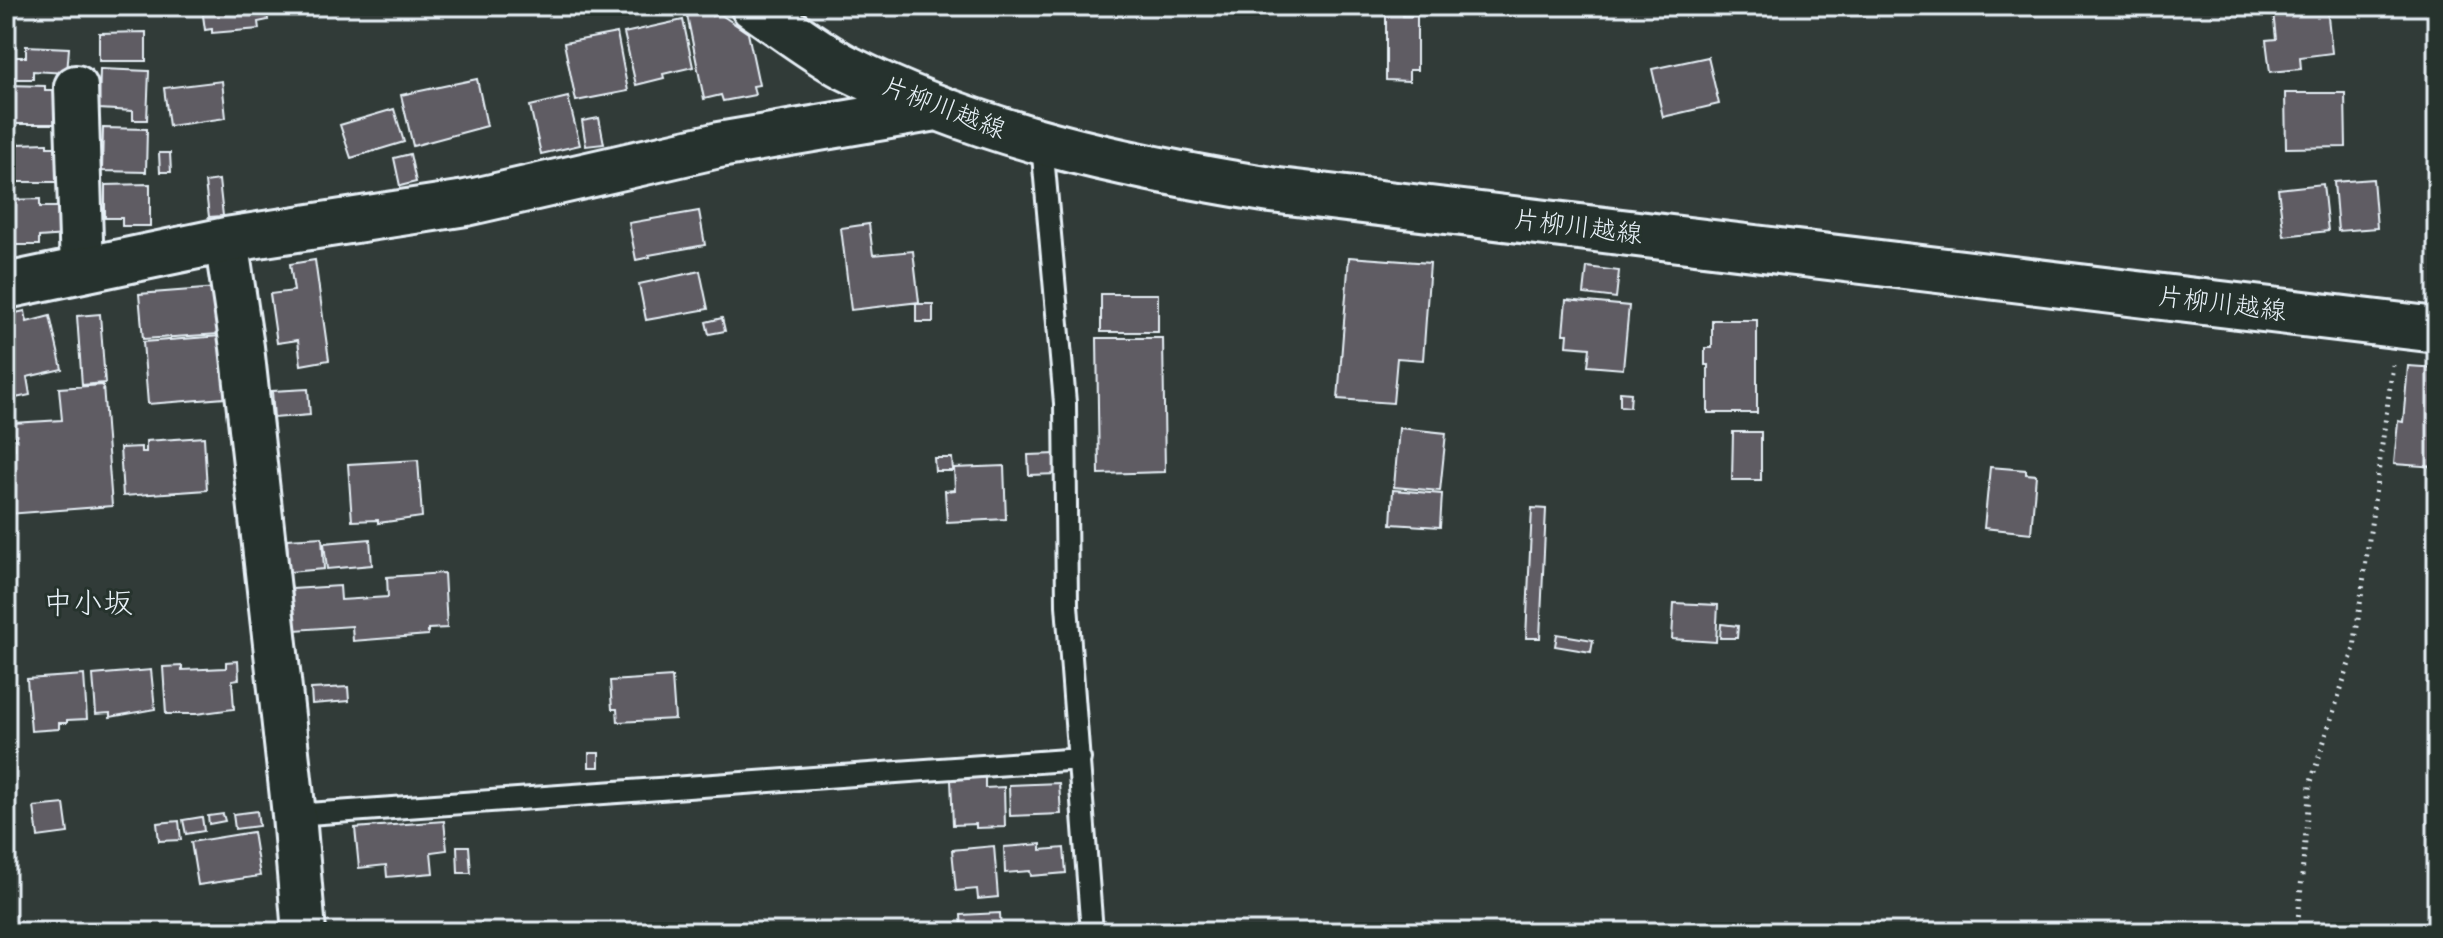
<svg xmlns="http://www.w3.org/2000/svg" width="2443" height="938" font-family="Pangolin,'Klee One',sans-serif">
	<rect width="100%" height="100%" fill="#313b38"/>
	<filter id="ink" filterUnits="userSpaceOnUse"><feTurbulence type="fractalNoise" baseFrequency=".0125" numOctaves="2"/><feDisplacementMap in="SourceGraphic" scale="16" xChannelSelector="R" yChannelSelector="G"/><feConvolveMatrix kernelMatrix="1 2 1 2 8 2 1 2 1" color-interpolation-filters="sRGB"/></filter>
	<g filter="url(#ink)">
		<!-- building -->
		<path fill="#5f5b64" stroke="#e8f1f8" stroke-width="2" d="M206 6H266L268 20 258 22 259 29 212 33V29L205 30 202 8Z
			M1386 6H1403V16H1417V70H1409V81L1386 80Z
			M2327 8 2332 53 2300 57 2301 69 2270 72 2266 40 2276 39 2273 12Z
			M711 10 712 16 720 14 748 33 759 85 753 86 755 95 723 101 721 95 704 99 687 15Z
			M683 20 693 67 663 74 664 78 636 85 624 33Z
			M146 32V61H99V33Z
			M617 33 628 91 576 101 564 43Z
			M26 46 69 48 67 73 33 71V79H10L11 57H26Z
			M1708 57 1719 104 1663 117 1652 69Z
			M100 69 149 71 147 120H133V111L99 109Z
			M477 79 487 126 413 146 401 95Z
			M222 81 226 118 169 126 164 88Z
			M8 85 45 86V90H61V124H8Z
			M2285 93H2345L2346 147 2286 148Z
			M568 97 580 145 541 154 530 106Z
			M394 109 404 142 351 158 340 125Z
			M599 118 604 144 586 146 582 121Z
			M103 128 147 129 146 172 102 171Z
			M47 143V147H59V182H7V152H17V144Z
			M159 153H170L171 172H160Z
			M410 154 416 182 400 186 394 158Z
			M2373 179 2377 228 2338 231 2334 182Z
			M219 180 223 216 209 217 205 182Z
			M150 184V226H122V218H105V185Z
			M2323 184 2328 231 2284 236 2278 189Z
			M40 199V207H65L66 235 39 237V245H8L6 200Z
			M699 211 705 245 649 255 650 257 636 260 629 223Z
			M869 224 873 255 913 251 919 302 851 310 841 228Z
			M1349 257 1430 263 1423 360 1397 358 1393 403 1338 399Z
			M315 260 329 360 301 365 298 340 277 343 270 294 294 291 290 264Z
			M1587 267 1619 271 1616 298 1584 294Z
			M700 271 708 309 646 320 639 284Z
			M217 288 220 334 143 339 139 294Z
			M1101 294H1158V332H1101Z
			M1566 300 1629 306 1623 369 1588 366 1590 348 1567 346 1568 334H1563Z
			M916 304H933V322H916Z
			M25 311 27 322 50 316 62 369 27 377 30 395 6 400V315Z
			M100 314 105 383 82 385 77 316Z
			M722 318 725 331 709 334 706 322Z
			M1712 320H1757V413H1708V365H1705V348H1712Z
			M221 336 225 398 148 404 143 342Z
			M1097 338H1163L1165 472 1099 474Z
			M2408 366 2437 368V467L2394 464 2398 421 2403 422Z
			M103 385 112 506 8 514 6 449H15L13 423 62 420 59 388Z
			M308 389 310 415 274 418 272 391Z
			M1620 392 1631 393 1630 407 1620 406Z
			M1399 428 1446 433 1440 491 1394 487Z
			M1733 432H1761V480H1732Z
			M204 437 207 490 123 496 120 448 141 447V452H146V441Z
			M1057 454 1058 474 1029 475 1028 455Z
			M934 458H952L953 471H935Z
			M418 460 422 517 378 523V520L352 521 348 464Z
			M1004 466 1006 519 947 522 945 491 955 490 954 468Z
			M1990 467 2026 470V474L2036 475 2031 533 1984 528Z
			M1393 490 1442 494 1440 527 1391 524Z
			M1532 508 1546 509 1540 638H1526Z
			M322 537 324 569 289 572 287 539Z
			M370 539 372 565 327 569 324 543Z
			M444 573 447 628 428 629V635L353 641 352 626 295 630 292 589 340 586 341 600 388 597 387 577Z
			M1674 603 1718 605 1716 642 1672 639Z
			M1721 624 1738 626 1737 638H1720Z
			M1557 634 1593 640 1591 652 1555 646Z
			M238 661 239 679 232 680 234 709 196 714H166L163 667 182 666V670L226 668V662Z
			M151 670 155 709 110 717V713L96 714 93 675Z
			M84 675 87 719 67 720V723H59V729L31 731 27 679Z
			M672 677 675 719 618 722 617 709H612L610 681Z
			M348 687 349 701 312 704 311 689Z
			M589 753H599V767H589Z
			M985 777V788L1004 787 1005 827 976 828V824L953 825 951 780Z
			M1059 783 1061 814 1010 816 1009 785Z
			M64 804 68 833 38 837 34 807Z
			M257 811 259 826 235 829 233 814Z
			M223 814 225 821 209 824 208 816Z
			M202 817 204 831 186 834 183 820Z
			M179 821 181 840 159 841 157 823Z
			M444 821 447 850 431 852 433 873 387 877 386 865 359 868 355 828Z
			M253 832 260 876 198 885 191 842Z
			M1041 844V850L1064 848 1066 873 1031 876 1030 871 1005 873 1004 847Z
			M457 846H469L471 873H458Z
			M994 846 998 897 978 899 977 889 956 891 952 850Z
			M1000 913 1001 932H962L961 915Z
			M1073 923 1074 932H1011V926Z"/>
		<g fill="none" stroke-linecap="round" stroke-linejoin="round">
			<defs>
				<path id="lane" d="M1042 144 1065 403 1067 605 1092 932
					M294 815 1080 759"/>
				<path id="street" d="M76 87 82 270
					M226 240 242 347 294 815 304 932"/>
				<path id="secondary" d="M753 6C783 26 813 50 845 67 980 135 1122 166 1271 190L2437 330
					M6 286 226 240 466 203 719 145 936 108"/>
			</defs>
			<!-- lane casing -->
			<use href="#lane" stroke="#e8f1f8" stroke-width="26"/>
			<!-- street casing -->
			<use href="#street" stroke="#e8f1f8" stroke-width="48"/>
			<!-- secondary casing -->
			<use href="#secondary" stroke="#e8f1f8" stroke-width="50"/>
			<!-- path -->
			<path stroke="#e8f1f8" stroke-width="5" stroke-dasharray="2 6" stroke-linecap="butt" d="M2297 932 2310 785 2354 648 2393 365"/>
			<!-- lane -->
			<use href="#lane" stroke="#26332d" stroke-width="20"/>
			<!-- street -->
			<use href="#street" stroke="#26332d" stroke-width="42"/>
			<!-- secondary -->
			<use href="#secondary" stroke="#26332d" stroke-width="44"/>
		</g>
	</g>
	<g text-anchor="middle" stroke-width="6" stroke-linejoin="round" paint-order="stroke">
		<!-- street labels -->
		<g font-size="26" fill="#e8f1f8" stroke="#26332d">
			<text transform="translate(944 107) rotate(21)" y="9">片柳川越線</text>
			<text transform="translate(1578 226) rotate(7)" y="9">片柳川越線</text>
			<text transform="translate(2222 303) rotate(7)" y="9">片柳川越線</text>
		</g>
		<!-- quarter labels -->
		<g font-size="30" fill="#e8f1f8" stroke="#26332d">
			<text x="88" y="613">中小坂</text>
		</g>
	</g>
	<!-- margin -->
	<rect width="2443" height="938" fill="none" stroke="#26332d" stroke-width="32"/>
	<rect x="16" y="16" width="2411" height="906" fill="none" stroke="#e8f1f8" stroke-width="3" filter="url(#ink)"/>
</svg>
